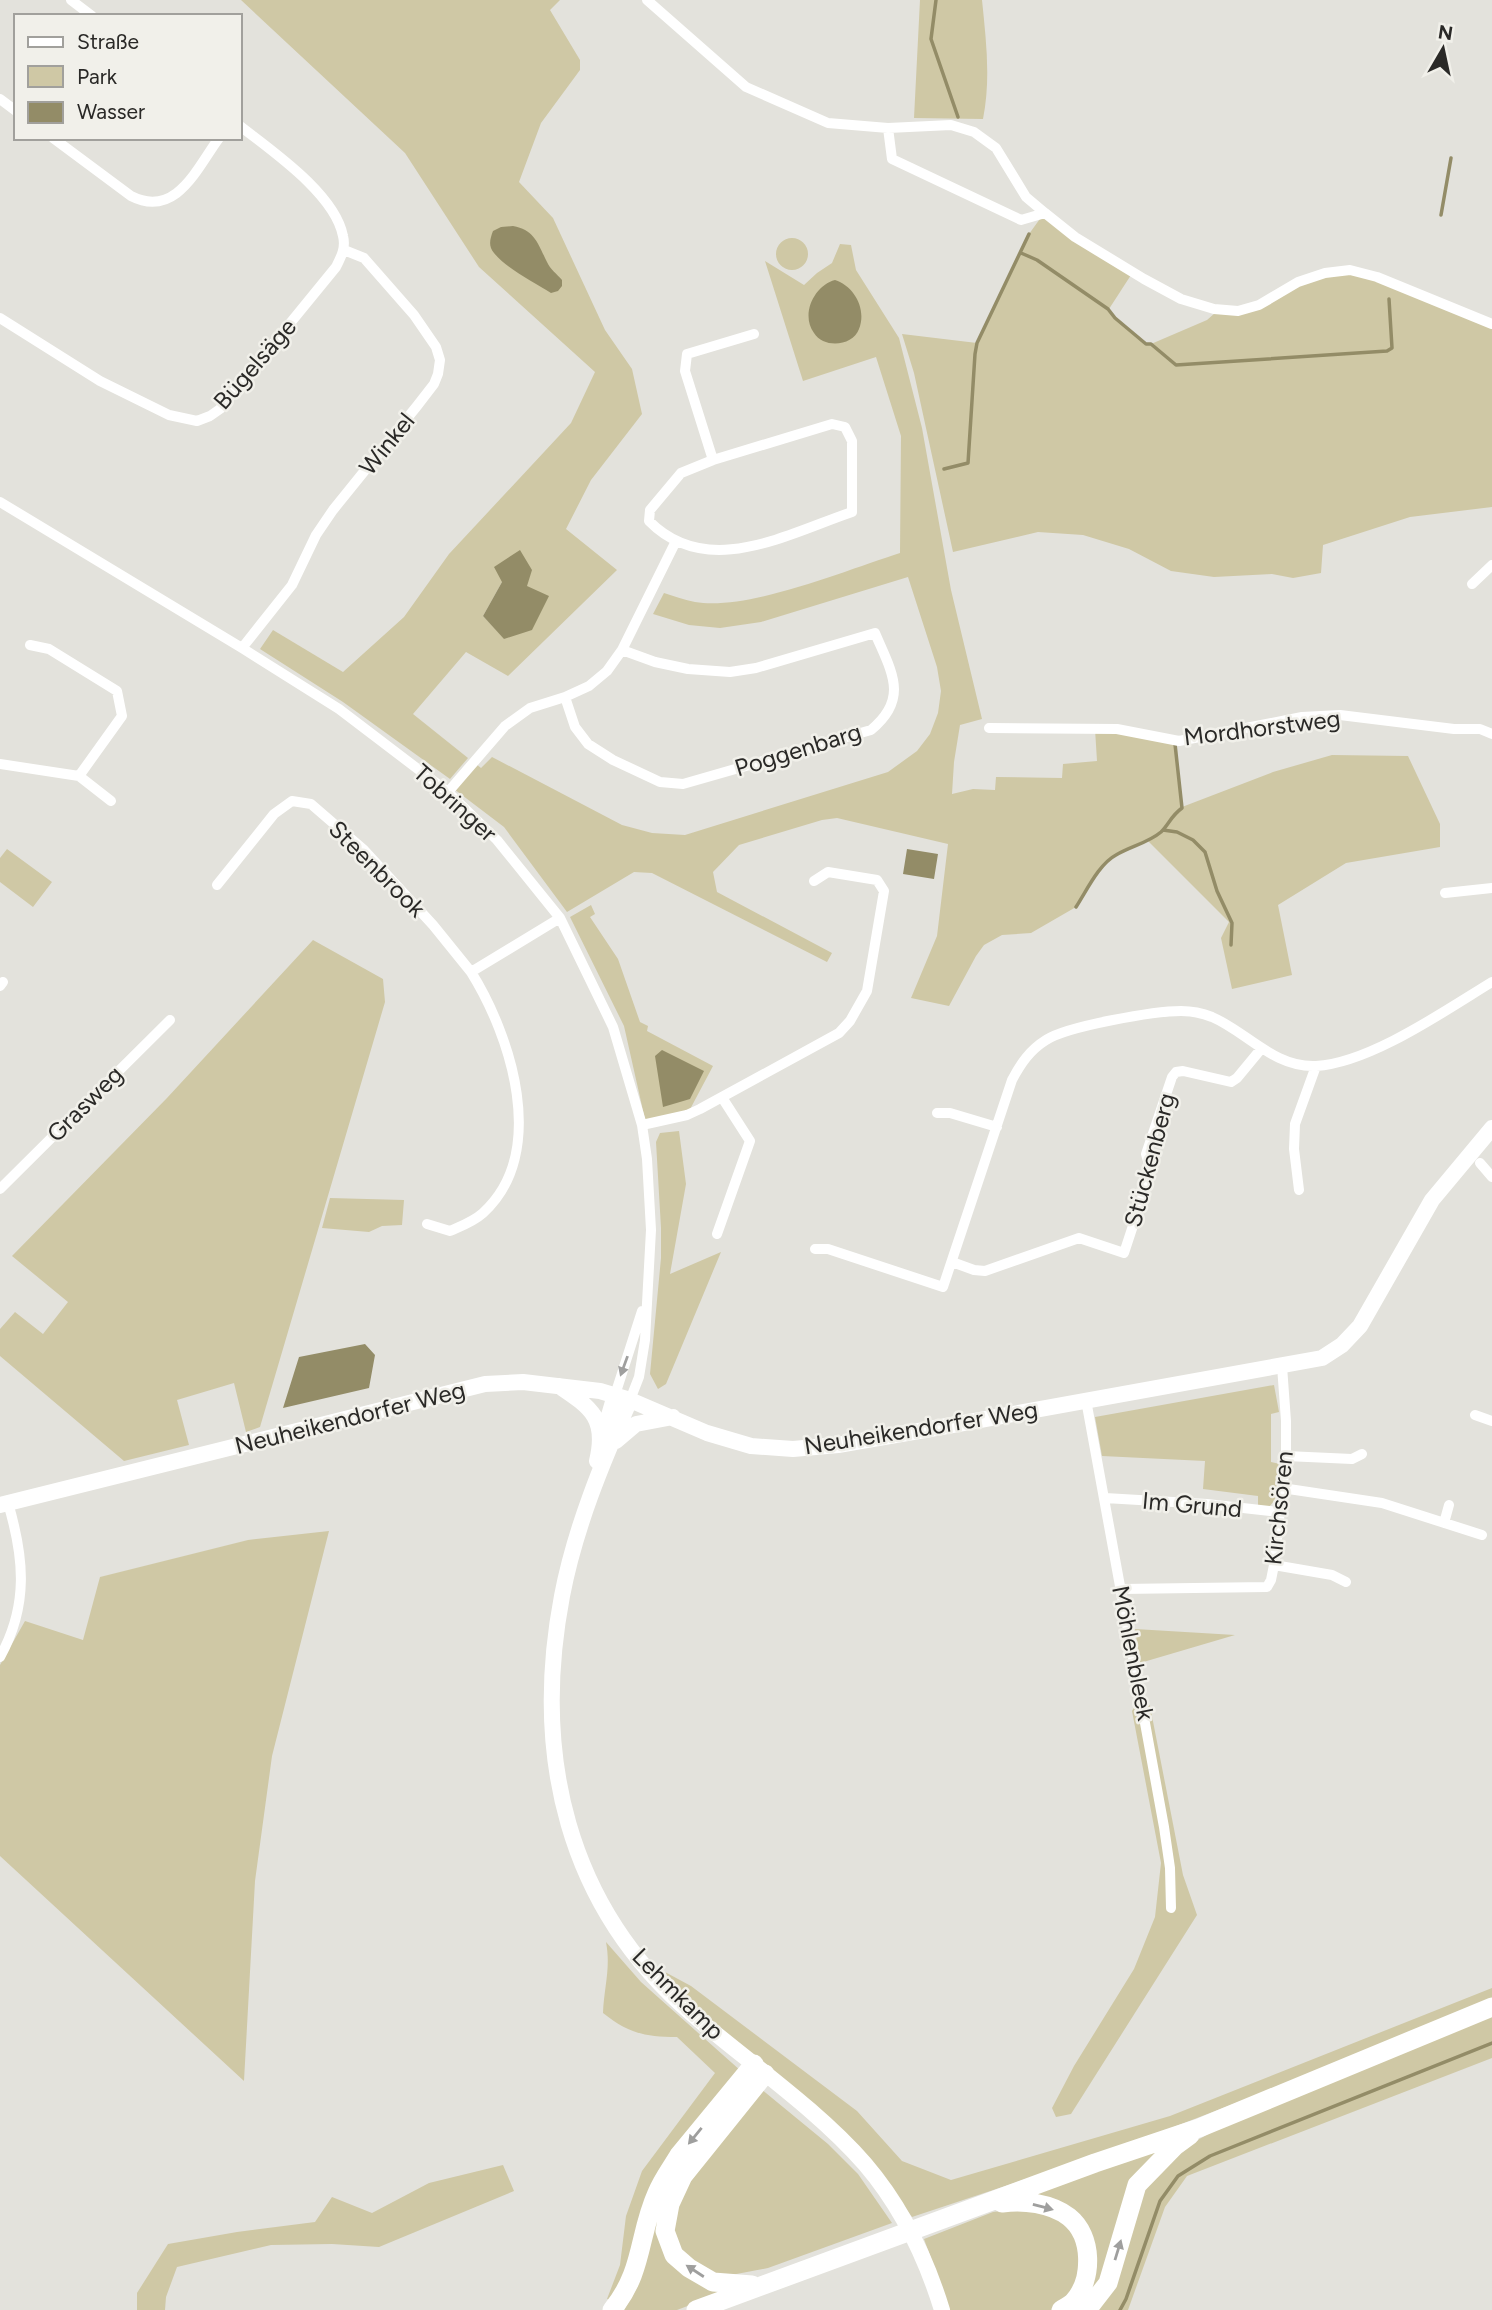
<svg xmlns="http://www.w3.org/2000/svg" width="1492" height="2310" font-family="Figtree,sans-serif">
	<rect width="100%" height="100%" fill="#e3e2dc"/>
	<!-- green -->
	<path fill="#cfc8a5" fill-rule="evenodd" d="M241 0H560L550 10 580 60V70L541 123 519 182 553 218 605 330 632 369 642 414 591 480 566 529 617 570 508 676 466 652 413 714 468 758 450 779 343 702 260 649 273 630 343 672 404 617 449 554 571 423 595 372 479 267 405 153ZM502 582 505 639 483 616Z
		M920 0H982C986 40 991 79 983 119L914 118Z
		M1042 216 1131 275 1109 309 1115 318 1146 344H1151L1207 320 1215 313C1222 313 1230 315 1236 313 1267 304 1293 282 1325 275 1366 266 1452 311 1492 328V507L1410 517 1323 545 1321 573 1293 578 1272 574 1214 577 1171 571 1129 549 1083 535 1038 532 953 552 914 373 902 334 977 343 1029 234Z
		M776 254a16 16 0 1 1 32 0a16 16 0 1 1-32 0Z
		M840 244 851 245 856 270 899 338 922 428 951 590 982 719 960 725 954 762 952 794 973 789 995 790 996 777 1062 778 1063 764 1097 761 1095 729 1175 744 1182 807 1273 772 1332 755 1408 756 1440 824V847L1346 863 1278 905 1292 975 1232 989 1221 938 1229 922 1148 841 1113 856 1093 879 1076 907 1031 933 1002 935 984 945 976 956 949 1006 911 998 937 936 948 844 837 818 822 820 739 845 713 872 717 892 832 953 827 962 652 873 634 872 567 912 504 827 454 789 476 764 481 768 492 757 622 825 652 833 685 835 888 772 917 751 930 734 938 713 941 691 937 667 908 577 761 622 720 628 689 625 653 614 664 593C674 596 685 600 695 602 749 611 846 570 900 553L901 436 876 357 803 381 765 261 804 285 817 273 832 263Z
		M7 849 52 882 33 907 0 882V858Z
		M591 905 595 914 590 917 618 959 640 1022 648 1026 647 1031 713 1066 687 1115 646 1124 624 1026 570 917Z
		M313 940 383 979 385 1002 260 1427 246 1432 234 1383 177 1400 189 1445 124 1461 0 1356V1329L15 1312 43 1334 68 1302 12 1256 167 1098Z
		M679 1131 686 1184 670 1274 721 1252 666 1384 658 1389 650 1374 661 1258V1228L656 1142 660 1133Z
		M330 1198 404 1200 402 1225 382 1226 369 1232 322 1228Z
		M1274 1385 1279 1412 1271 1414V1462L1280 1464 1275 1500 1268 1508 1258 1506V1496L1203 1489 1205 1461 1102 1456 1095 1417Z
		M329 1531 272 1756 255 1881 244 2081 0 1856V1665L25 1621 83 1640 100 1577 248 1540Z
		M1135 1629 1235 1635 1140 1663Z
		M1142 1695 1150 1706 1183 1875 1197 1915 1071 2114 1056 2117 1052 2108 1074 2066 1134 1969 1155 1917 1161 1863 1132 1711Z
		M606 1942 641 1982 741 2071 679 2151 618 2300 607 2299 620 2265 626 2216 642 2171 715 2073 677 2037C645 2037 628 2033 603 2013 604 1987 611 1968 606 1942Z
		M665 1972 691 1986 857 2111 902 2161 951 2180 1170 2116 1492 1988V2001L1360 2055 1122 2147 912 2217 871 2160 717 2027 672 1985Z
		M1492 2015V2058L1187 2176 1165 2207 1128 2310H1090L1144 2189 1177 2151 1216 2130Z
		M760 2088 828 2144 858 2174 892 2223 768 2268 726 2276 698 2268 678 2248 671 2222 676 2201Z
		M1175 2140 1156 2157 1100 2286 1075 2309 1081 2223 1022 2195Z
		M689 2160 668 2248 735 2288 677 2310H624L638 2286 653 2219Z
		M503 2165 514 2191 379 2247 332 2244 271 2245 177 2267 166 2297 165 2310H137V2293L168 2244 237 2232 315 2222 332 2197 372 2213 429 2183Z
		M1031 2207 1059 2217 1080 2241 1081 2279 1054 2310H950L924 2239 993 2212Z"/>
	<!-- water -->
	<path fill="#938c67" d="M513 226C535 230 538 244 547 262 550 269 557 274 562 280V286L558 291 551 293C534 282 507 269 494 253 488 246 490 239 493 231L501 227Z
		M835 280C854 286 867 309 859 329 853 346 824 349 814 333 800 314 815 285 835 280Z
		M520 550 532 570 527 586 549 596 532 630 504 639 483 616 502 582 494 567Z
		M907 849 938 854 934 879 903 874Z
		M662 1050 704 1071 690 1099 663 1107 655 1056Z
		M365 1344 375 1355 369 1388 283 1408 299 1357Z"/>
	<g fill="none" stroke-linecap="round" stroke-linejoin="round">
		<!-- stream -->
		<path stroke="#938c67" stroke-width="3.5" d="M936 0 931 39 958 117
			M1441 215 1451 158
			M1021 253 1037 260 1108 309 1115 318 1146 344H1151L1176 365 1387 351 1392 348 1389 299
			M944 469 968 463 975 354 977 343 1029 234
			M1163 830 1177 832 1193 840 1205 852 1217 891 1232 923 1231 945
			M1076 907C1087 890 1099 864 1116 855 1131 846 1148 843 1161 832 1169 824 1171 816 1182 808L1175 744
			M1120 2310 1126 2299 1160 2201 1178 2176 1210 2156 1492 2043"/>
		<!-- street -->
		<path stroke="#fff" stroke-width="10" d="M71 0 92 16
			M647 0 746 87 828 123 888 128 951 125 974 132 996 148 1026 197 1045 213 1075 237 1144 279 1181 299 1214 309 1238 311 1259 305 1298 282 1325 273 1350 270 1377 277 1492 324
			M0 99 16 111
			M888 128 892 159 1021 220 1045 213
			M53 138 131 196C176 219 197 168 219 138
			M0 318 100 381 169 415 197 421 210 416 220 409 336 267C341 257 346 248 343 236 335 194 272 151 240 126
			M832 424 845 427 852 441V512C787 534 707 580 649 521L650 510 681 473 713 460Z
			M713 460 685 371 687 354 754 334
			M0 502 242 648 339 709 448 792 497 840 560 918 613 1027 642 1125 647 1159 651 1230 645 1340 639 1377 630 1400
			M1472 584 1492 565
			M30 645 49 649 117 691 122 716 79 776
			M242 648 292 585 316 535 333 510 417 406 434 384 438 374 440 360 436 347 414 315 364 258 344 250
			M565 697 575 727 588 744 613 760 660 782 683 784 871 730C910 698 891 671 875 633L756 668 730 672 688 669 655 662 622 650
			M989 728 1117 729 1179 741 1302 717 1340 715 1454 729H1480L1492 734
			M0 764 79 776 111 801
			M448 792 505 726 530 708 565 697 589 686 607 671 622 650 676 541
			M217 885 274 814 292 801 311 804 363 849 433 925 471 972
			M1445 893 1492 888
			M0 986 3 982
			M937 1113H950L997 1127
			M642 1125 687 1115 700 1109 839 1033 850 1021 867 991 884 891 877 880 828 872 814 881
			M1480 1163 1492 1177
			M0 1189 170 1020
			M1299 1190 1294 1149 1295 1124 1316 1066
			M427 1224 450 1231C461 1226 473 1222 483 1213 549 1153 511 1036 471 972L560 918
			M717 1234 750 1141 723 1099
			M815 1249H828L943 1287 1012 1080C1021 1063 1030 1050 1046 1040 1067 1026 1155 1011 1181 1011 1191 1011 1202 1013 1212 1017 1247 1032 1274 1068 1316 1066 1370 1063 1446 1010 1492 982
			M952 1262 974 1270 985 1271 1079 1238 1124 1253 1151 1171 1146 1154 1172 1077 1176 1072 1183 1071 1231 1082 1237 1078 1261 1049
			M615 1395 642 1311
			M1086 1400 1164 1827 1170 1868 1171 1908
			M1475 1415 1492 1421
			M1286 1456 1352 1459 1362 1454
			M1282 1488 1382 1503 1482 1535
			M1105 1498 1207 1504 1279 1512
			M1444 1523 1449 1505
			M1274 1565 1332 1575 1346 1582
			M1121 1589 1267 1587 1271 1580 1274 1565 1286 1456V1421L1282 1366
			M0 1657C29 1605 24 1557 8 1503"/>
		<!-- secondary -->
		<path stroke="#fff" stroke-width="16" d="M559 1386C592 1408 607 1419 597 1461
			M630 1400C602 1463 575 1528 562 1596 532 1754 566 1906 692 2014 748 2062 817 2109 865 2164 901 2206 926 2258 942 2310
			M603 1436 615 1395
			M616 1441 636 1424 673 1417
			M0 1505 485 1384 523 1382 600 1391 630 1400 707 1433 751 1446 793 1449 838 1445 936 1428 1322 1358 1342 1345 1360 1326 1432 1200 1492 1128"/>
		<!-- highway -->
		<path stroke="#fff" stroke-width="19" d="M1002 2203C1023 2200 1051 2203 1069 2217 1093 2236 1093 2279 1074 2301 1071 2305 1065 2307 1061 2310
			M752 2285 713 2282 689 2268 674 2255 665 2231 670 2204 683 2176 765 2074
			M612 2310C644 2271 638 2235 657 2193 662 2180 672 2167 679 2155L754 2064
			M696 2310 1095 2163 1199 2128 1492 2007
			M1087 2310 1108 2283 1137 2185 1175 2146 1190 2135"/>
	</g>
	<!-- one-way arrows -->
	<defs><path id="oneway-solid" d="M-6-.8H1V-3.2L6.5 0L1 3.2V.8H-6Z" transform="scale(1.75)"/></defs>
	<g fill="#9f9f9e">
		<use href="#oneway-solid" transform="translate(624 1366) rotate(110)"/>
		<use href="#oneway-solid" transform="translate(695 2136) rotate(129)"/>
		<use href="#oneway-solid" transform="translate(1043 2207) rotate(15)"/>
		<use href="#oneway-solid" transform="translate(1118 2250) rotate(-73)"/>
		<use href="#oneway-solid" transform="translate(695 2271) rotate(-147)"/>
	</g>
	<g text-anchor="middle" stroke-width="5" stroke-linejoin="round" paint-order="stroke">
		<!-- street labels -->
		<g font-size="24" fill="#2a2927" stroke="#f1f0ea">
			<text transform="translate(255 364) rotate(-49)" y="8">Bügelsäge</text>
			<text transform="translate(387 444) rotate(-51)" y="8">Winkel</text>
			<text transform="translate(1262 728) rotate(-7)" y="8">Mordhorstweg</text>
			<text transform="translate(798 750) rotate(-17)" y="8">Poggenbarg</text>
			<text transform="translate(455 803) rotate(42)" y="8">Tobringer</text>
			<text transform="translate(377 869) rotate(45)" y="8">Steenbrook</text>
			<text transform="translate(85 1104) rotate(-45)" y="8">Grasweg</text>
			<text transform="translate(1150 1160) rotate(-75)" y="8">Stückenberg</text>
			<text transform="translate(350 1418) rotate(-14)" y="8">Neuheikendorfer Weg</text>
			<text transform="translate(921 1428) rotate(-9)" y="8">Neuheikendorfer Weg</text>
			<text transform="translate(1192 1505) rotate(5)" y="8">Im Grund</text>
			<text transform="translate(1279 1508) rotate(-84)" y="8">Kirchsören</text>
			<text transform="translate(1133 1653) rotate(79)" y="8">Möhlenbleek</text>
			<text transform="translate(678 1994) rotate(45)" y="8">Lehmkamp</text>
		</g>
	</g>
	<!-- legend -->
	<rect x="14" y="14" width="228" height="126" fill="#f1f0ea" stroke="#a1a09c" stroke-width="2"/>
	<rect x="28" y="37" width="35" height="10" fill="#ffffff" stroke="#a1a09c" stroke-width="2"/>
	<text x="77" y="49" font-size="21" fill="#2a2927">Straße</text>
	<rect x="28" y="66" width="35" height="21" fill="#cfc8a5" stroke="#a1a09c" stroke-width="2"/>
	<text x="77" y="84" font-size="21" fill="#2a2927">Park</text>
	<rect x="28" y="102" width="35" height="21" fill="#938c67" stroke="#a1a09c" stroke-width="2"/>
	<text x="77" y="119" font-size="21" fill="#2a2927">Wasser</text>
	<!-- north arrow -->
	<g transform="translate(1443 49) rotate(9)" stroke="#f1f0ea" stroke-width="5" paint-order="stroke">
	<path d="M0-5L12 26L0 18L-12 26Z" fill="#2a2927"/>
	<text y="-10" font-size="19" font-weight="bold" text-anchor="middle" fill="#2a2927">N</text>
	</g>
</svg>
